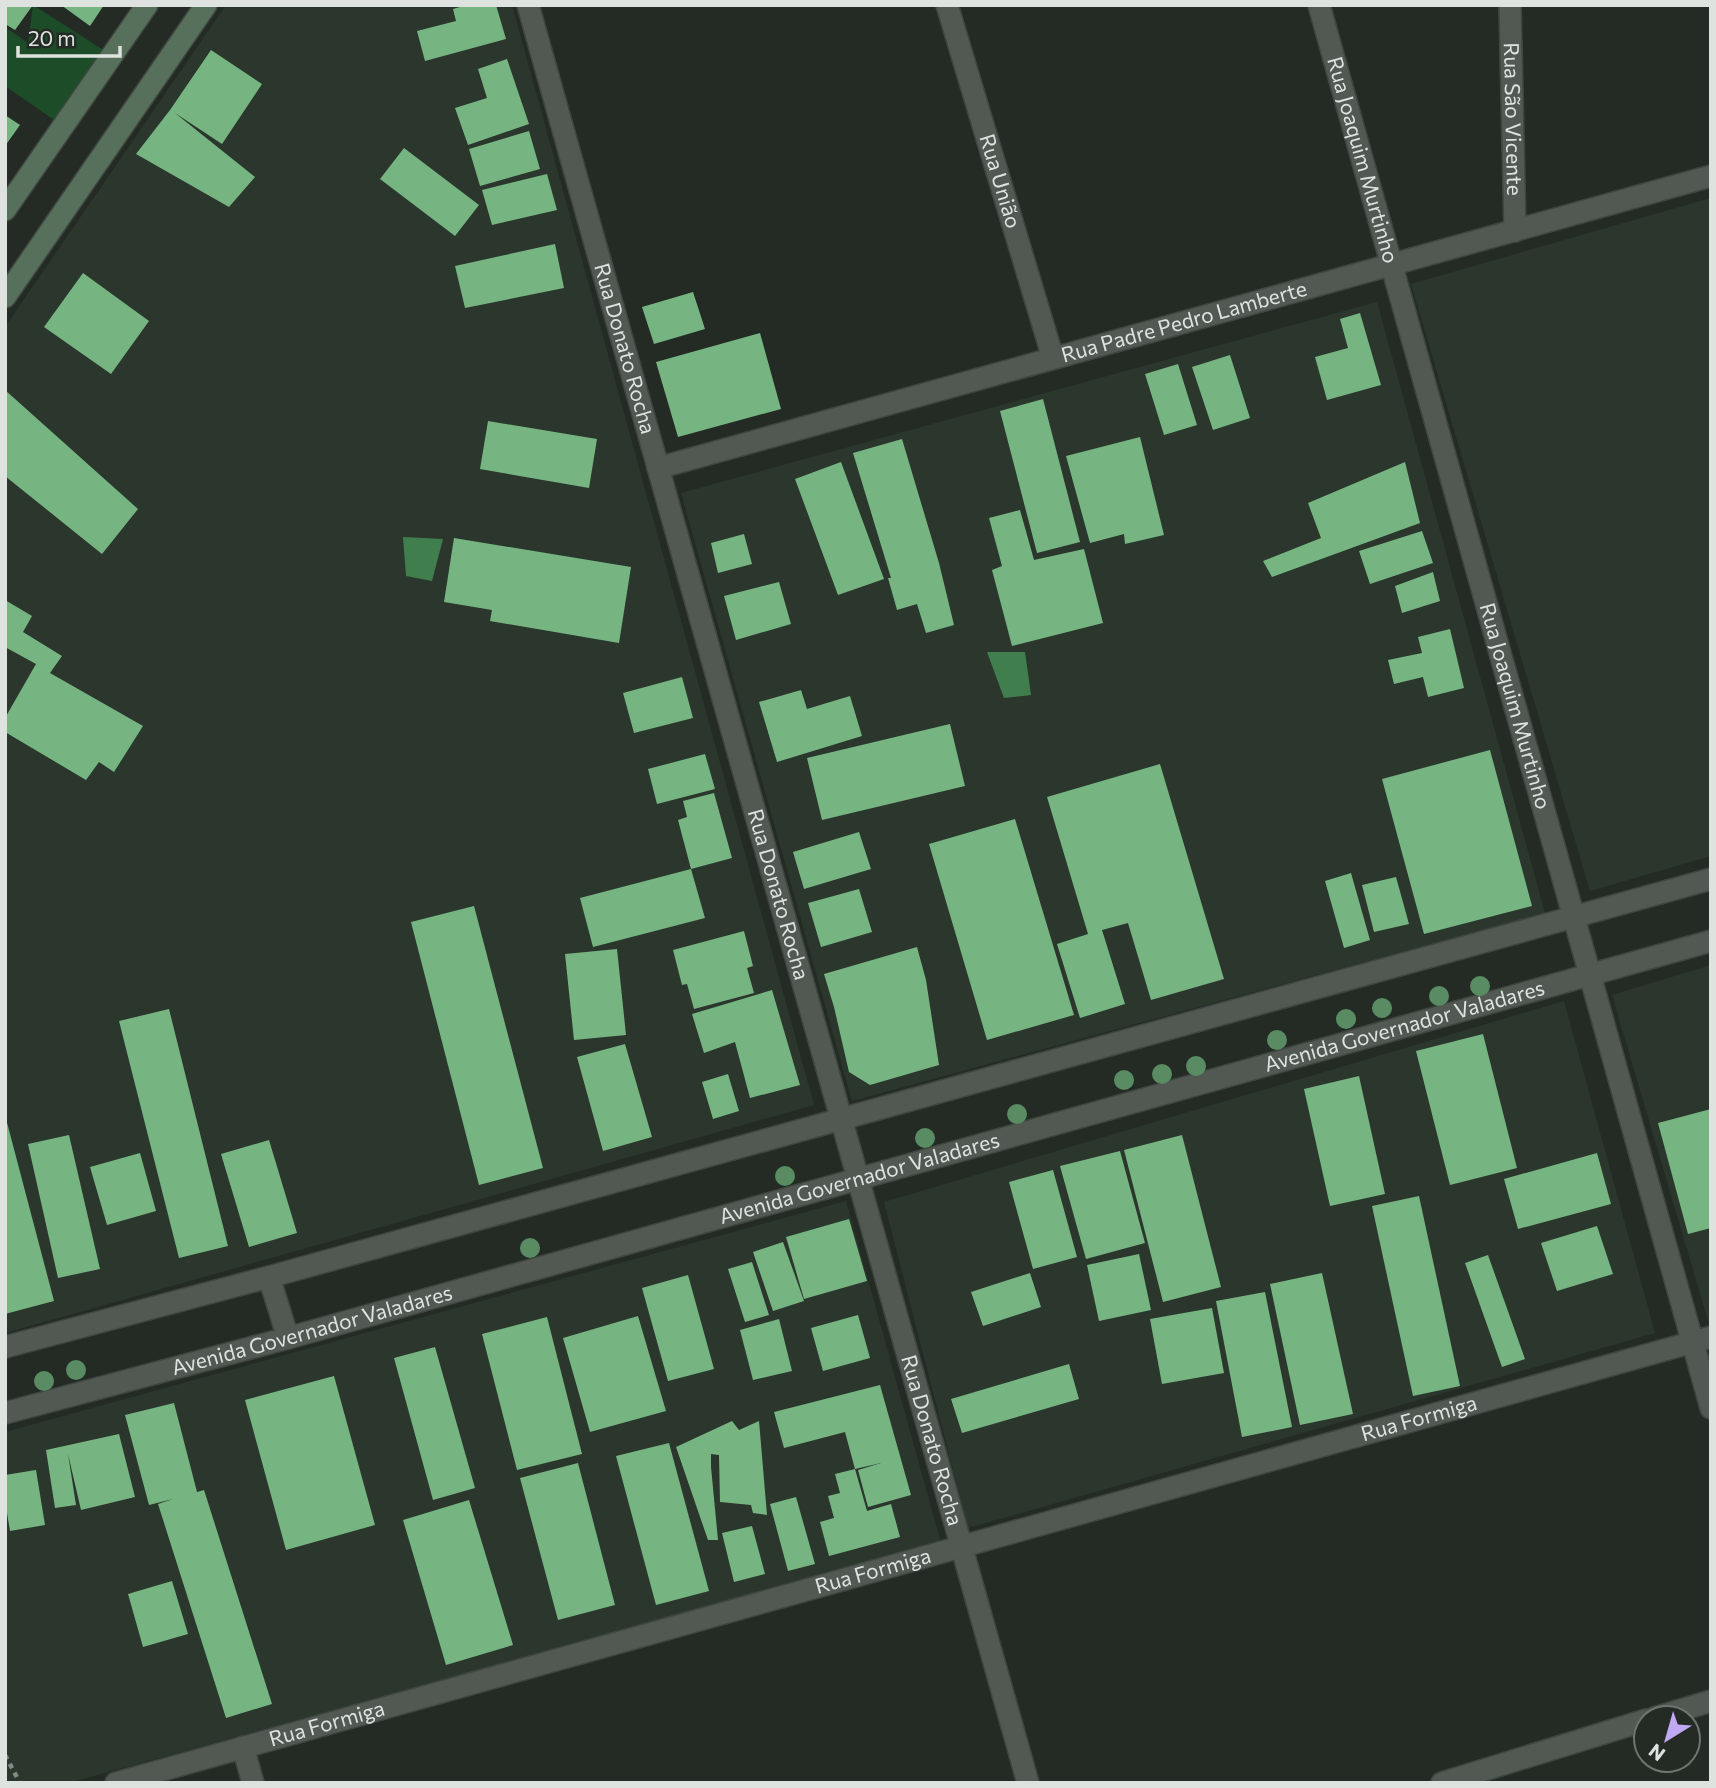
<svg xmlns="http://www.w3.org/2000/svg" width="1716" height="1788" font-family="Commissioner,sans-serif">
	<rect width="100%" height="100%" fill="#242b25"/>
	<!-- built -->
	<path fill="#2b372d" d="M226 5H512L814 1105 5 1333V327Z
		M1711 198V856L1590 891 1411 284Z
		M1377 302 1545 913 852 1101 681 493Z
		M1711 965V1324H1709L1612 995Z
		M1564 1001 1655 1333 968 1528 884 1202Z
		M846 1201 941 1543 68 1783H5V1432Z"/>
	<!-- green -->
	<path fill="#1c4d28" d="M33 5 105 51 57 122 5 86V27L28 43Z"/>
	<!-- water -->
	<path fill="#417e4e" d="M403 537 443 539 432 581 406 576Z
		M987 652H1025L1031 695 1004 698Z"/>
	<!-- building -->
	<path fill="#76b582" d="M5 5H33L15 30 5 24Z
		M61 5H104L90 26Z
		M467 5H496L506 39 425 61 417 31 456 21 453 9Z
		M211 50 262 84 222 144 175 113 255 177 229 207 136 154 170 110Z
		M507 59 529 124 468 145 455 108 487 98 478 69Z
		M5 115 20 125 5 146Z
		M529 131 540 169 480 186 469 149Z
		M404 148 479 205 455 236 380 179Z
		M547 174 557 210 492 225 482 190Z
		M555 244 564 288 465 308 455 266Z
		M83 273 149 321 111 374 44 327Z
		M693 292 705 329 654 344 642 307Z
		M1360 313 1381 385 1327 400 1315 357 1348 348 1340 319Z
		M760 333 781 409 678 437 656 362Z
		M1230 355 1250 418 1213 430 1192 367Z
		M1178 364 1197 425 1164 435 1145 374Z
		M5 390 138 509 102 554 5 476Z
		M1043 399 1080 542 1037 553 1000 411Z
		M488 421 597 439 589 488 480 469Z
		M1140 437 1164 535 1125 544 1124 534 1090 543 1066 456Z
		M902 439 939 563 954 625 926 633 917 604 897 610 888 578H891L853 453Z
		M841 462 884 579 838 595 795 479Z
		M1405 462 1420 523 1272 577 1263 561 1321 538 1308 503Z
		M1020 510 1034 560 1084 549 1103 623 1012 646 992 570 1002 566 989 518Z
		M1422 531 1433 563 1370 584 1359 551Z
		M744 534 752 564 718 573 711 543Z
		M454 538 631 567 619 643 490 621 492 610 444 602Z
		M1433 572 1440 601 1402 613 1395 586Z
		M779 582 791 624 736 640 724 596Z
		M5 600 32 616 23 632 62 656 50 673 143 726 114 772 99 762 86 780 5 732V718L36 664 5 647Z
		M1450 629 1464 688 1428 697 1423 677 1394 684 1388 660 1422 653 1418 637Z
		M682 677 693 718 634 733 623 693Z
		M801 690 807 709 850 696 862 736 777 762 759 702Z
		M950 724 965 786 822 820 807 758Z
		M1490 750 1532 906 1424 934 1382 779Z
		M705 754 715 789 657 804 648 769Z
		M1160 764 1224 979 1151 1000 1128 923 1102 930 1125 1004 1080 1018 1057 944 1088 934 1047 797Z
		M714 793 732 858 691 869 678 820 687 817 683 801Z
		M1015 819 1074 1015 987 1040 929 844Z
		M859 832 871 869 804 889 793 852Z
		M691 869 705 918 593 947 580 898Z
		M1351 873 1370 940 1344 948 1325 881Z
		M1396 877 1409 924 1374 932 1362 885Z
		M859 889 872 932 821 947 808 903Z
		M474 906 543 1168 479 1185 411 922Z
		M744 931 753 966 747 968 754 993 694 1009 687 984 682 985 673 950Z
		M917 947 926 980 939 1065 870 1085 849 1072 834 1007 824 974Z
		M617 949 626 1035 574 1040 565 954Z
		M772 990 800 1085 750 1098 735 1042 704 1053 692 1014Z
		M169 1009 228 1246 179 1258 119 1021Z
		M1483 1034 1517 1168 1450 1185 1416 1051Z
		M625 1044 652 1137 603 1151 577 1057Z
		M728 1074 739 1111 713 1119 702 1082Z
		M1359 1076 1385 1194 1330 1206 1304 1089Z
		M1711 1109V1228L1688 1234 1658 1123Z
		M5 1115 54 1301 5 1314Z
		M69 1135 100 1269 58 1278 28 1144Z
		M1182 1135 1221 1287 1163 1302 1124 1150Z
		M269 1140 297 1233 249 1247 221 1154Z
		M1120 1151 1145 1243 1086 1259 1060 1166Z
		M140 1153 156 1211 107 1225 90 1167Z
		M1597 1153 1611 1204 1518 1229 1504 1179Z
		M1053 1170 1077 1257 1033 1269 1009 1182Z
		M1419 1196 1460 1386 1413 1396 1372 1206Z
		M849 1219 867 1281 804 1299 786 1237Z
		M1597 1226 1613 1274 1557 1291 1541 1243Z
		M783 1242 804 1301 773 1311 753 1252Z
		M1139 1254 1151 1310 1099 1321 1087 1265Z
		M1488 1255 1525 1359 1502 1367 1465 1263Z
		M752 1262 769 1315 745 1322 728 1269Z
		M1030 1273 1041 1307 983 1326 971 1292Z
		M1322 1273 1353 1414 1300 1425 1270 1284Z
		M688 1275 714 1369 668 1381 642 1288Z
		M1265 1292 1292 1427 1242 1437 1216 1301Z
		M1212 1308 1224 1373 1162 1384 1150 1319Z
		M858 1315 870 1358 823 1371 811 1328Z
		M638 1316 666 1411 590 1432 563 1338Z
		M547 1317 582 1454 517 1470 482 1334Z
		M779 1319 792 1371 753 1380 740 1330Z
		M435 1347 475 1488 433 1500 394 1358Z
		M1069 1364 1079 1399 962 1433 951 1399Z
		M334 1376 375 1525 286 1550 245 1400Z
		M880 1385 911 1495 868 1507 858 1470 881 1463 855 1469 867 1511 891 1504 900 1537 829 1556 820 1522 834 1518 828 1496 840 1493 835 1474 855 1469 845 1432 784 1448 774 1412Z
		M174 1403 197 1492 204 1490 272 1704 226 1718 158 1504 173 1499 149 1505 125 1415Z
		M732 1421 739 1430 759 1421 767 1515 753 1513 751 1505 720 1502 719 1455 711 1454V1467L718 1540H708L676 1447Z
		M119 1434 135 1497 81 1510 68 1454 76 1505 55 1508 46 1450Z
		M669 1443 709 1591 656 1605 616 1456Z
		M578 1463 615 1605 558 1620 520 1478Z
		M36 1470 45 1525 10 1531 5 1501V1475Z
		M796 1497 815 1564 788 1571 770 1504Z
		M469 1500 513 1645 446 1665 403 1520Z
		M752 1526 765 1574 734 1582 722 1533Z
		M172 1581 188 1634 143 1647 128 1594Z"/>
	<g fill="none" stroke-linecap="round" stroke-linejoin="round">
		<defs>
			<g id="minor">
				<path id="s1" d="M528 5 1028 1783"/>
				<path id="s2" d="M947 5 1053 358"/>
				<path id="s3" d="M1510 5 1515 231"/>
				<path id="s4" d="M658 468 1711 176"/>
				<path d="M1654 1718 1711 1701"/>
				<path d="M243 1747 253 1783"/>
				<path id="s5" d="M116 1783 1711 1337"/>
				<path d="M1442 1783 1646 1720"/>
			</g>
			<g id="tertiary">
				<path id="s6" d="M1319 5 1711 1408"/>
				<path d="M269 1277 288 1338"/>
				<path d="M5 1347 269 1277 1711 879"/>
				<path id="s7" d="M5 1413 288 1338 1711 941"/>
			</g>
			<path id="secondary" d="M5 210 147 5
				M5 297 206 5"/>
		</defs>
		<!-- minor casing -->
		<use href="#minor" stroke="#3f4640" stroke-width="24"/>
		<!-- tertiary casing -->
		<use href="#tertiary" stroke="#3f4640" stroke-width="24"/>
		<!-- secondary casing -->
		<use href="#secondary" stroke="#3f4640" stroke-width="24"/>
		<!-- path -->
		<path stroke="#838984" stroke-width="4.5" stroke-dasharray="5 5" stroke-linecap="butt" d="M5 1755 20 1783"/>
		<!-- minor -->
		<use href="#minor" stroke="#515952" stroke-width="21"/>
		<!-- tertiary -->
		<use href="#tertiary" stroke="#515952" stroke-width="21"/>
		<!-- secondary -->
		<use href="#secondary" stroke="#57705b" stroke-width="21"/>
	</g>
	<!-- trees -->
	<g fill="#598c63">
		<circle cx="1480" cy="986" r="10"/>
		<circle cx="1439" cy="996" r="10"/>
		<circle cx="1382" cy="1008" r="10"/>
		<circle cx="1346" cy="1019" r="10"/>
		<circle cx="1277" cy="1040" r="10"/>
		<circle cx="1196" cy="1066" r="10"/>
		<circle cx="1162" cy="1074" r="10"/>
		<circle cx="1124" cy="1080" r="10"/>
		<circle cx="1017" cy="1114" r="10"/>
		<circle cx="925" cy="1138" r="10"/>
		<circle cx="785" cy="1176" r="10"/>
		<circle cx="530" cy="1248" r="10"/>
		<circle cx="76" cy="1370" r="10"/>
		<circle cx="44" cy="1381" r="10"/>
	</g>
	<g text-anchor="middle" stroke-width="7" stroke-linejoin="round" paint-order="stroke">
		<!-- street labels -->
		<g font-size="21" fill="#dee3df" stroke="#242b25">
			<text dy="7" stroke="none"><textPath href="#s3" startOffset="114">Rua São Vicente</textPath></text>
			<text dy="7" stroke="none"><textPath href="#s6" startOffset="161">Rua Joaquim Murtinho</textPath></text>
			<text dy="7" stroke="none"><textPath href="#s2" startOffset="184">Rua União</textPath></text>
			<text dy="7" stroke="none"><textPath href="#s4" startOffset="546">Rua Padre Pedro Lamberte</textPath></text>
			<text dy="7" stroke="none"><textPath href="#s1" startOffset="357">Rua Donato Rocha</textPath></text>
			<text dy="7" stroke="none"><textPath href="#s6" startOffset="728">Rua Joaquim Murtinho</textPath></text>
			<text dy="7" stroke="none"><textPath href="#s1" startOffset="924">Rua Donato Rocha</textPath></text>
			<text dy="7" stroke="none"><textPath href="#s7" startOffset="1452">Avenida Governador Valadares</textPath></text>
			<text dy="7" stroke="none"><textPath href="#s7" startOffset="886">Avenida Governador Valadares</textPath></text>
			<text dy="7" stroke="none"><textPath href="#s7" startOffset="318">Avenida Governador Valadares</textPath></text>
			<text dy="7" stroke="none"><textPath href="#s5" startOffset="1353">Rua Formiga</textPath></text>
			<text dy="7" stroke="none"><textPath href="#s1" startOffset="1491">Rua Donato Rocha</textPath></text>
			<text dy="7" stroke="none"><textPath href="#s5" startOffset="786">Rua Formiga</textPath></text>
			<text dy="7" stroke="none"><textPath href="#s5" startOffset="219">Rua Formiga</textPath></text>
		</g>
	</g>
	<!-- border -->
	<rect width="1716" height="1788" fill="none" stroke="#dee3df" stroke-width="14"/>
	<!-- north arrow -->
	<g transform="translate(1667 1739) rotate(217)"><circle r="33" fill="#242b25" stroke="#6e756f" stroke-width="2"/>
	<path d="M0-5L12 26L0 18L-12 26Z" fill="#c1a8f3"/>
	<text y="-10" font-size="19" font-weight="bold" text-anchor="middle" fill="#dee3df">N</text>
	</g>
	<!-- scale -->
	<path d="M18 46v10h102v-10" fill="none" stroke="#dee3df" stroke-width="3.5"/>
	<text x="28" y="46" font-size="21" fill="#dee3df" stroke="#242b25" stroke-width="5" paint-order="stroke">20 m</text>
</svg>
